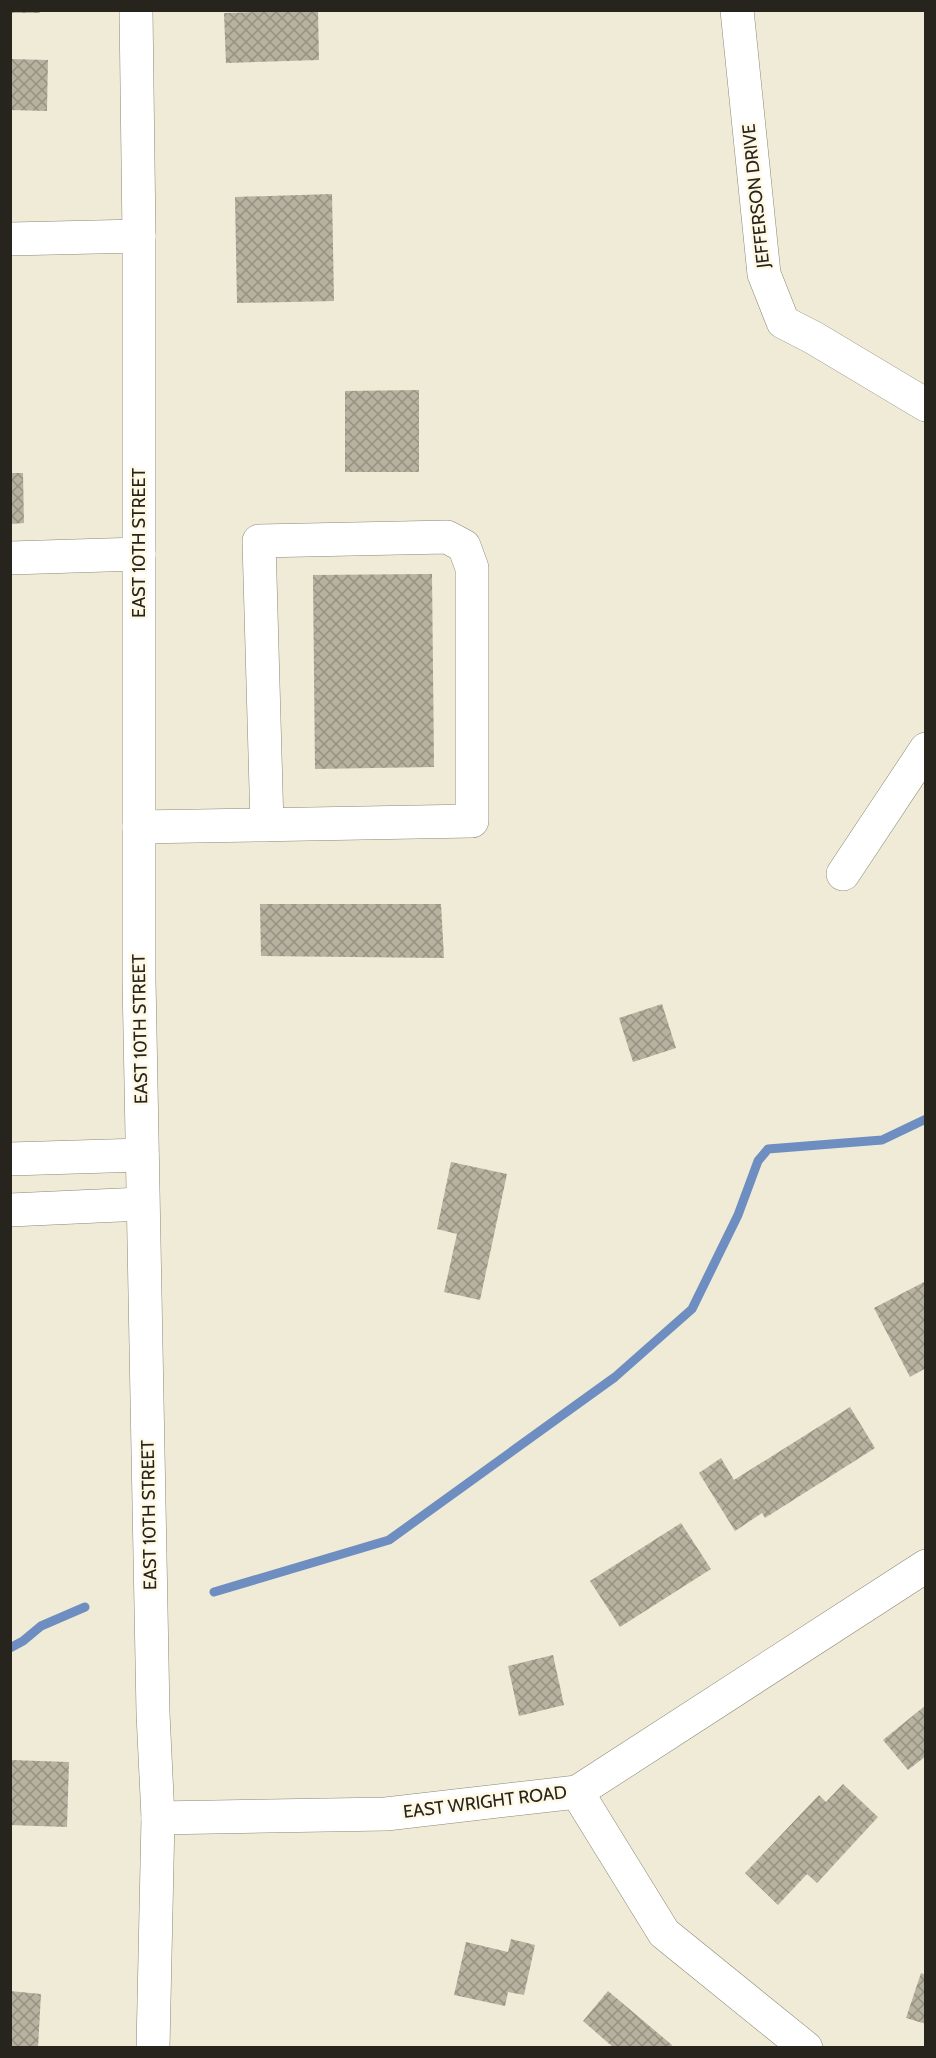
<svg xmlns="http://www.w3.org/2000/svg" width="936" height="2058" font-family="Cabin,sans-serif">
	<defs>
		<pattern id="building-cross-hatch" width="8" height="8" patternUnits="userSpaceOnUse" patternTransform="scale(1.5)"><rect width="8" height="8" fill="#b7b29f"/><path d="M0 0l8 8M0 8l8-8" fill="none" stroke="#959181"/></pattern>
	</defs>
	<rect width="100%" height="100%" fill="#f0ebd7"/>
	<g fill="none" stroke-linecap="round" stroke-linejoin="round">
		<!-- stream -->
		<path stroke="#6e8dc0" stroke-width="9" d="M214 1592 389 1540 615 1377 692 1309 738 1215 758 1161 768 1149 882 1140 926 1119
			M10 1648 23 1641 41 1626 85 1607"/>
	</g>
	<!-- building -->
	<path fill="url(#building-cross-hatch)" d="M10 10H40V13H10Z
		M311 10H318L319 60 226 63 224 13Z
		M10 59 48 60 47 111 10 110Z
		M332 194 334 301 237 303 235 197Z
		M419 390V472H345V391Z
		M10 473H23L24 523 10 524Z
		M432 574 434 767 315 769 313 575Z
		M260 904H441L444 958 261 956Z
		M662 1004 676 1048 633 1062 619 1018Z
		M451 1162 507 1174 480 1300 444 1292 457 1234 437 1229Z
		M926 1281V1368L910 1377 874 1308Z
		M850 1407 875 1448 765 1518 762 1513 735 1531 699 1473 721 1458 734 1480Z
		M681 1523 711 1569 620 1627 590 1581Z
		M553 1655 564 1705 519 1716 508 1666Z
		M926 1705V1756L908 1770 883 1740Z
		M10 1760 69 1762 67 1827 10 1825Z
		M843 1784 878 1817 817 1883 807 1874 778 1905 745 1873 819 1795 826 1802Z
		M511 1939 535 1945 524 1995 508 1992 505 2006 454 1995 466 1942 508 1952Z
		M921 1973 926 1975V2024L906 2018Z
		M10 1991 41 1994 38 2048H10Z
		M608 1991 672 2045 670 2048H614L583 2021Z"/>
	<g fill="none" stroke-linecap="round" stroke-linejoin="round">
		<defs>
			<path id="minor" d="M737 10 764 274 783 322 814 338 926 405
				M10 239 139 236
				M10 558 139 554
				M139 827 472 821V568L464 546 447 537 259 541 267 825
				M843 874 926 749
				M10 1159 142 1155
				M10 1210 142 1204
				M577 1792 664 1933 806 2048
				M158 1818 386 1814 577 1792 926 1566"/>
			<path id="major" d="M136 10 139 236V979L153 1713 158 1818 153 2048"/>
		</defs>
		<!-- minor casing -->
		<use href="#minor" stroke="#8c8775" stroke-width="34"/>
		<!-- major casing -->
		<use href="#major" stroke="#8c8775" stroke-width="34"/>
		<!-- minor -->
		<use href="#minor" stroke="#fff" stroke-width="33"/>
		<!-- major -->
		<use href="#major" stroke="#fff" stroke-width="33"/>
	</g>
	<g text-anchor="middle" stroke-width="5" stroke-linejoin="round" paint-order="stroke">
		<!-- street labels -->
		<g font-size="18" fill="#26241c" stroke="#fef8e4">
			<text transform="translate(756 196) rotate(-96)" y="6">JEFFERSON DRIVE</text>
			<text transform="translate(139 543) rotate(-90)" y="6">EAST 10TH STREET</text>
			<text transform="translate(140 1029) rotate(-91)" y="6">EAST 10TH STREET</text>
			<text transform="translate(149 1515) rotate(-91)" y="6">EAST 10TH STREET</text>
			<text transform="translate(485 1802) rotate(-7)" y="6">EAST WRIGHT ROAD</text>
		</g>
	</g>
	<!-- border -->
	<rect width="936" height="2058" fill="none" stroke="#26241c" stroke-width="24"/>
</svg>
